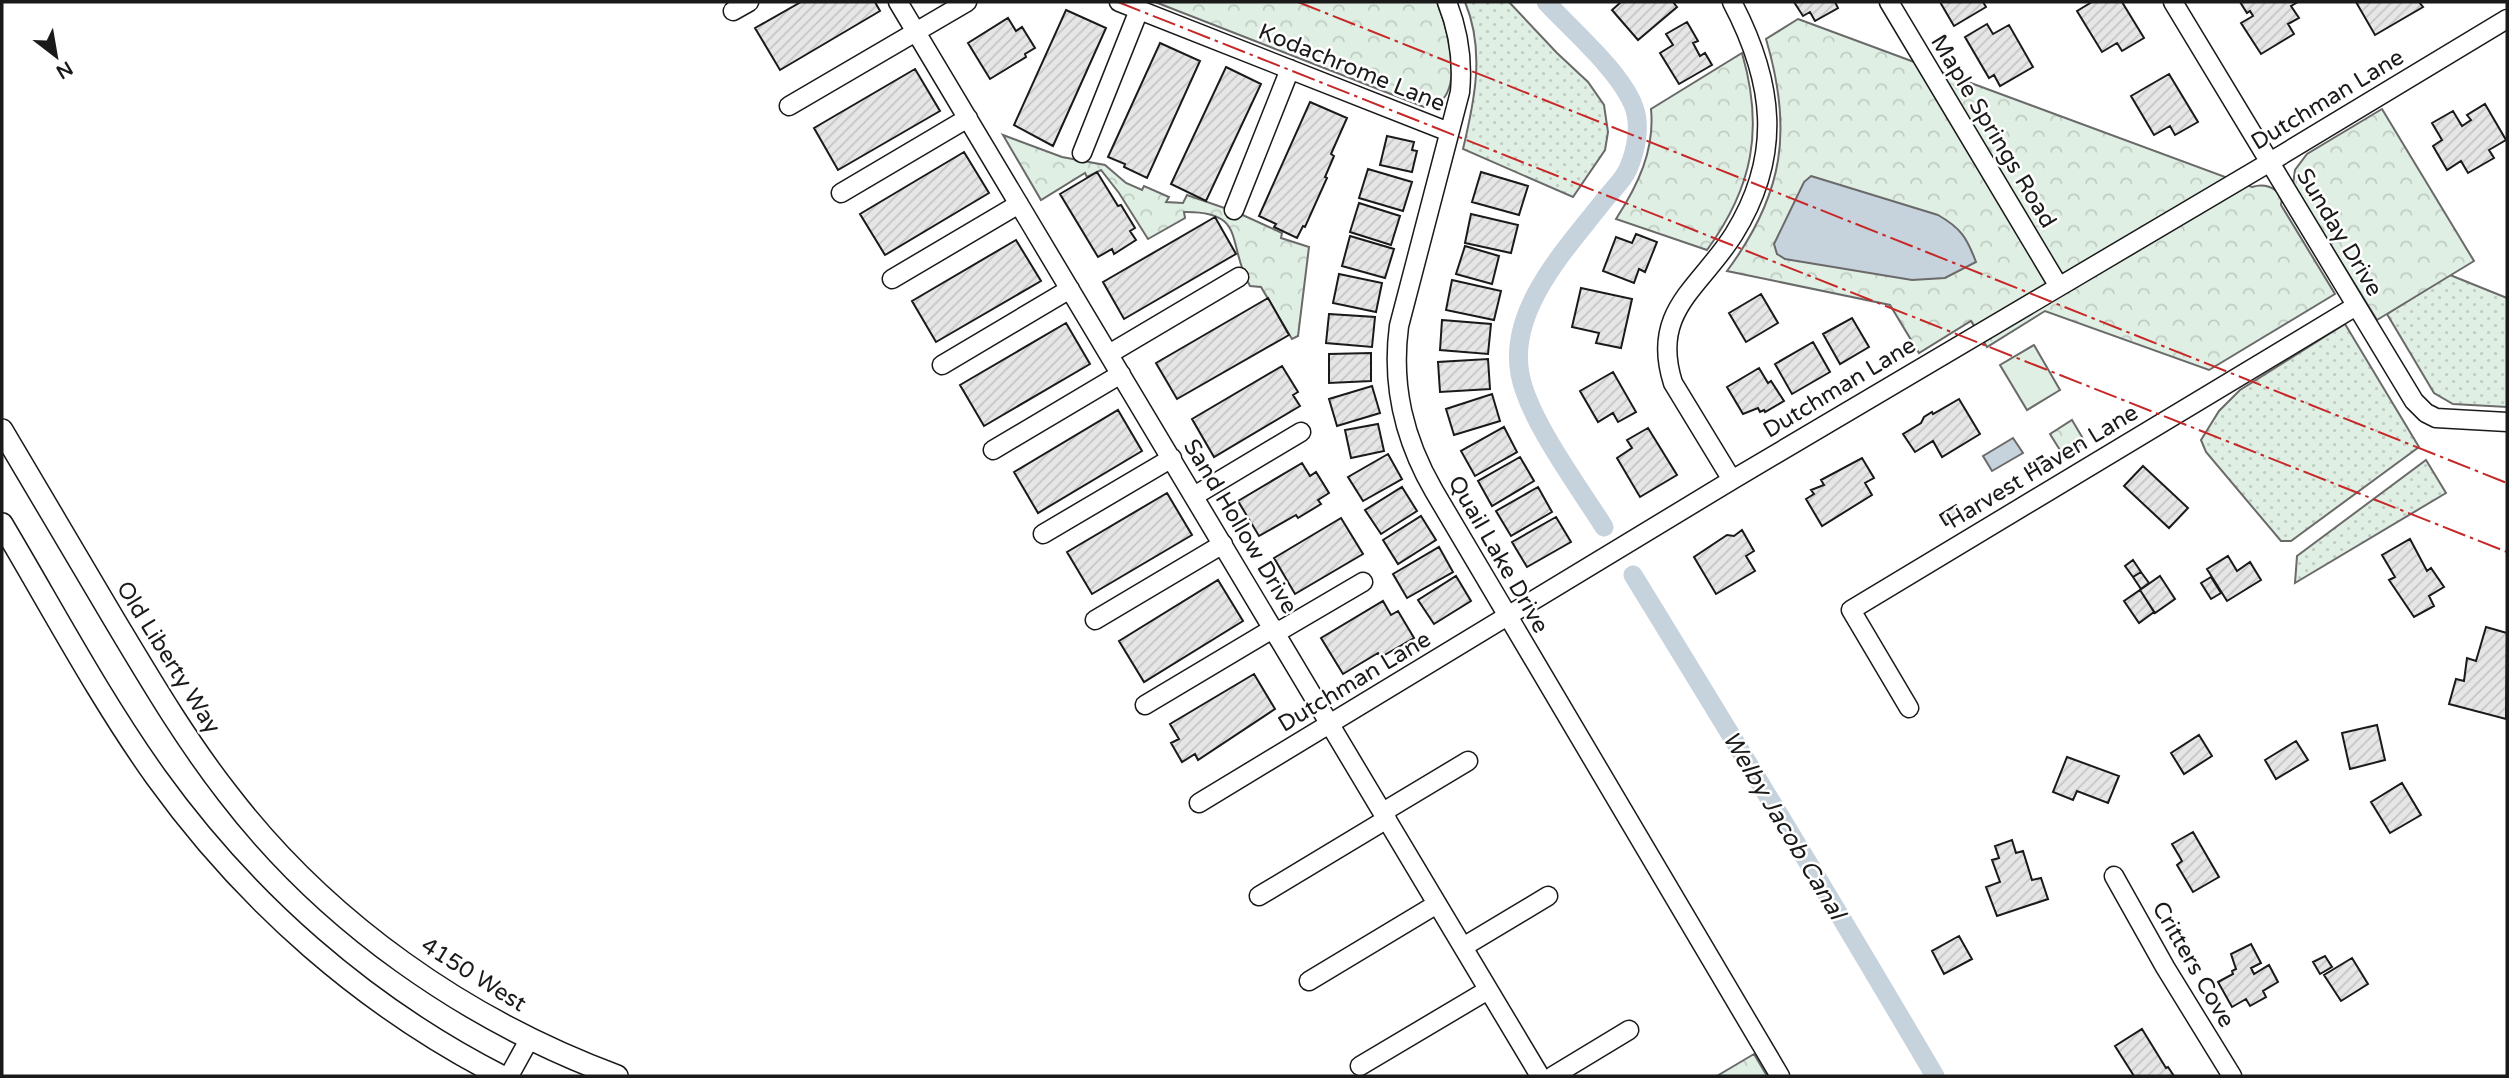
<svg xmlns="http://www.w3.org/2000/svg" width="2509" height="1078" font-family="'Varela Round',sans-serif">
	<defs>
		<pattern id="grass-dots" width="8" height="8" patternUnits="userSpaceOnUse" patternTransform="scale(1.75)"><rect width="8" height="8" fill="#e0efe3"/><path d="M2 2h.1M6 6h.1" fill="none" stroke="#c0ccc2" stroke-width="1.8" stroke-linecap="round"/></pattern>
		<pattern id="forest-crowns" width="20" height="18" patternUnits="userSpaceOnUse" patternTransform="scale(1.75)"><rect width="20" height="18" fill="#e0efe3"/><path d="M2 6a3 3 0 1 1 6 0M12 15a3 3 0 1 1 6 0" fill="none" stroke="#c0ccc2"/></pattern>
		<pattern id="building-hatch" width="6" height="6" patternUnits="userSpaceOnUse" patternTransform="scale(1.75)"><rect width="6" height="6" fill="#e6e6e6"/><path d="M-1 1l2-2M0 6l6-6M5 7l2-2" fill="none" stroke="#c5c5c5"/></pattern>
	</defs>
	<rect width="100%" height="100%" fill="#fff"/>
	<!-- grass -->
	<path fill="url(#grass-dots)" stroke="#6a6a6a" stroke-width="2" d="M1465 2H1509L1557 53 1588 82 1604 105 1608 132 1605 150 1573 197 1463 149C1475 99 1485 50 1465 2Z
		M2450 275 2507 298V407L2453 404 2434 393 2387 314Z
		M2345 324 2419 447 2291 541H2281L2206 452 2201 440 2219 411 2240 390Z
		M2426 460 2446 493 2295 583 2297 556Z"/>
	<!-- forest -->
	<path fill="url(#forest-crowns)" stroke="#6a6a6a" stroke-width="2" d="M1155 2H1437C1447 28 1470 105 1424 107Z
		M1798 19 2252 187C2264 183 2275 187 2282 197L2281 205 2335 294 2209 370 2045 311 1987 347 1971 321 1919 353 1890 305 1727 271C1784 194 1793 130 1766 39Z
		M1742 53C1764 129 1753 187 1707 250L1616 219C1638 185 1655 150 1651 109Z
		M2382 109 2474 261 2377 320 2293 184 2295 170 2307 154Z
		M1003 135 1062 157 1105 165 1126 183 1142 190 1144 186 1169 197 1166 202 1183 203 1187 195 1236 212 1282 233 1281 238 1309 247 1298 336 1292 339 1261 287 1250 286C1226 244 1248 211 1184 212L1185 218 1148 239 1119 193 1101 170 1087 177 1085 173 1041 200Z
		M2072 420 2085 442 2063 455 2050 434Z
		M1754 1054 1767 1076H1717Z"/>
	<!-- pitch -->
	<path fill="#e0efe3" stroke="#6a6a6a" stroke-width="2" d="M2034 345 2060 390 2027 410 2000 365Z"/>
	<!-- water -->
	<path fill="#c6d2dc" stroke="#6a6a6a" stroke-width="2" d="M1811 176 1938 215C1961 228 1967 238 1976 262L1945 278 1912 280 1785 259 1777 254 1774 244 1804 182Z
		M2013 438 2023 453 1992 471 1983 456Z"/>
	<g fill="none" stroke-linecap="round" stroke-linejoin="round">
		<!-- canal -->
		<path stroke="#c6d2dc" stroke-width="19" d="M1546 2C1572 30 1621 72 1634 107 1641 126 1636 151 1628 169 1623 181 1610 192 1602 203 1566 249 1508 310 1520 374 1528 419 1579 487 1604 527
			M1633 575C1735 741 1836 908 1935 1076"/>
	</g>
	<!-- building -->
	<path fill="url(#building-hatch)" stroke="#1a1a1a" stroke-width="2" d="M801 2H875L880 11 780 70 755 28Z
		M1621 2H1673L1677 7 1638 40 1612 10Z
		M1794 2H1835L1838 8 1815 21 1810 12 1803 16Z
		M1940 2H1983L1986 7 1954 26Z
		M2092 2H2122L2144 38 2122 51 2117 43 2102 52 2077 11Z
		M2240 2H2298L2291 6 2299 18 2288 24 2294 34 2261 54 2241 23 2253 16 2250 11 2247 13Z
		M2356 2H2419L2423 7 2375 35Z
		M1066 10 1106 28 1053 146 1014 125Z
		M1008 18 1016 31 1022 27 1035 48 1025 54 1026 57 990 79 968 43Z
		M1687 22 1698 41 1693 43 1700 56 1705 53 1712 65 1679 84 1660 53 1673 45 1666 34Z
		M1987 24 1993 34 2009 25 2033 67 2000 86 1994 75 1989 78 1965 37Z
		M1160 43 1200 61 1147 178 1124 167 1125 164 1108 157Z
		M1226 67 1261 84 1206 201 1171 184Z
		M915 69 940 111 838 170 814 128Z
		M2169 74 2198 122 2175 135 2170 126 2154 135 2131 96Z
		M1310 102 1347 118 1331 154 1334 156 1325 177 1327 178 1305 227 1303 226 1297 238 1274 227 1276 224 1259 216Z
		M2485 104 2506 140 2489 150 2494 158 2468 173 2461 161 2447 170 2433 146 2442 140 2432 123 2453 111 2462 126 2471 120 2467 115Z
		M1387 136 1414 142 1412 150 1417 151 1412 172 1380 165Z
		M964 152 989 193 885 255 860 214Z
		M1368 169 1412 182 1403 211 1359 198Z
		M1097 172 1118 206 1121 205 1135 228 1130 231 1136 240 1114 254 1112 249 1098 257 1060 194Z
		M1481 172 1528 186 1519 215 1472 202Z
		M1359 203 1400 216 1391 245 1350 232Z
		M1471 214 1518 225 1511 253 1465 243Z
		M1215 217 1236 254 1124 319 1103 282Z
		M1636 234 1657 242 1645 272 1639 269 1634 283 1603 271 1616 237 1632 243Z
		M1350 236 1394 249 1385 278 1342 266Z
		M1016 240 1041 281 936 342 912 301Z
		M1465 246 1499 256 1492 284 1456 274Z
		M1339 274 1382 283 1376 312 1333 303Z
		M1452 280 1501 291 1494 320 1446 310Z
		M1581 288 1632 299 1621 348 1596 343 1599 333 1572 327Z
		M1761 294 1778 323 1746 342 1729 313Z
		M1268 298 1289 335 1177 399 1156 363Z
		M1329 314 1375 317 1372 347 1326 343Z
		M1852 318 1869 347 1840 364 1823 334Z
		M1442 320 1491 324 1488 354 1440 350Z
		M1066 323 1090 364 984 426 960 385Z
		M1813 342 1830 372 1792 394 1775 364Z
		M1371 353V381L1329 383V354Z
		M1488 359 1490 389 1440 392 1438 362Z
		M1282 366 1298 392 1293 395 1300 406 1214 457 1192 419Z
		M1759 368 1768 383 1771 381 1784 401 1765 412 1764 410 1760 412 1758 408 1743 414 1727 387Z
		M1613 372 1636 412 1618 422 1613 413 1598 422 1580 391Z
		M1372 386 1380 413 1337 426 1329 399Z
		M1492 394 1500 421 1454 435 1446 409Z
		M1959 399 1980 434 1942 457 1933 441 1915 452 1903 434 1921 423 1924 417 1932 412 1933 414Z
		M1118 410 1142 451 1038 513 1014 472Z
		M1378 424 1384 451 1351 458 1345 430Z
		M1504 427 1517 452 1475 476 1461 451Z
		M1648 428 1677 475 1640 497 1617 458 1632 448 1627 440Z
		M1388 454 1402 479 1363 501 1348 477Z
		M2042 456 2047 464 2033 472 2029 464Z
		M1520 457 1534 481 1492 506 1478 481Z
		M1862 458 1874 478 1865 483 1872 495 1822 526 1806 499 1814 494 1811 490 1824 485 1821 480Z
		M1302 463 1310 476 1316 472 1329 493 1318 500 1321 504 1298 518 1296 515 1259 536 1238 501Z
		M2143 466 2188 508 2169 528 2124 486Z
		M1402 487 1417 511 1381 534 1365 510Z
		M1538 487 1552 512 1511 536 1496 511Z
		M1167 493 1192 535 1092 594 1067 552Z
		M1956 505 1963 515 1946 525 1940 515Z
		M1421 516 1436 540 1398 564 1383 540Z
		M1556 517 1571 542 1527 567 1512 542Z
		M1341 518 1363 554 1295 594 1274 558Z
		M1742 530 1754 551 1746 556 1755 571 1716 594 1694 557 1727 535 1734 536Z
		M2410 539 2427 571 2431 568 2444 587 2429 596 2434 606 2414 617 2389 580 2395 577 2382 555Z
		M1439 547 1453 572 1407 598 1393 574Z
		M2228 556 2237 571 2250 562 2261 580 2227 601 2207 569Z
		M2133 560 2141 572 2133 577 2125 566Z
		M2141 572 2149 583 2141 589 2133 577Z
		M1456 576 1471 601 1434 624 1418 600Z
		M2160 576 2175 599 2155 613 2140 590Z
		M2211 577 2221 593 2211 599 2201 583Z
		M1218 580 1243 621 1144 682 1119 641Z
		M2140 590 2154 612 2139 623 2124 601Z
		M1383 601 1391 615 1398 611 1414 638 1381 657 1378 653 1343 674 1321 638Z
		M2486 627 2507 633 2506 719 2449 704 2456 679 2464 681 2467 658 2476 661Z
		M1254 674 1275 709 1198 760 1195 754 1182 762 1171 743 1179 739 1170 724Z
		M2377 725 2385 760 2350 769 2342 733Z
		M2199 735 2212 756 2184 774 2171 753Z
		M2296 741 2308 760 2276 779 2265 760Z
		M2067 757 2119 776 2108 803 2077 791 2073 800 2053 792Z
		M2402 783 2421 815 2390 833 2371 802Z
		M2193 832 2219 877 2193 892 2177 865 2182 861 2172 844Z
		M2012 840 2016 853 2023 851 2032 880 2041 878 2048 899 1997 916 1986 887 2000 882 1992 860 1999 858 1995 846Z
		M1959 936 1972 959 1944 974 1932 951Z
		M2251 944 2261 963 2251 968 2254 974 2269 965 2278 982 2263 991 2266 997 2250 1006 2246 999 2232 1007 2218 982 2233 974 2232 971 2236 969 2231 954Z
		M2325 956 2332 967 2320 974 2313 962Z
		M2352 958 2368 984 2341 1001 2324 975Z
		M2142 1029 2166 1068 2168 1067 2174 1076H2134L2115 1046Z"/>
	<g fill="none" stroke-linecap="round" stroke-linejoin="round">
		<defs>
			<path id="minor" d="M898 2 1540 1076
				M1119 2 1449 132
				M1447 2C1459 32 1463 61 1460 92L1399 326C1391 386 1404 439 1434 491L1780 1076
				M1889 2 2058 285
				M2173 2 2414 401 2426 413 2436 418 2507 422
				M733 11 749 2
				M789 106 967 2
				M1082 153 1139 10
				M841 193 968 118
				M1234 210 1290 69
				M892 279 1019 204
				M1109 354 1239 277
				M942 365 1070 289
				M993 450 1121 374
				M1732 480 1673 383C1650 311 1700 288 1734 234 1783 155 1774 82 1732 2
				M1194 496 1301 432
				M1043 534 1172 458
				M1095 620 1223 544
				M1276 633 1363 582
				M1145 705 1274 628
				M1909 708 1851 610 2356 306
				M1199 803 1732 480 2270 162 2507 19
				M1383 812 1468 761
				M2114 876 2165 967 2232 1076
				M1259 896 1387 819
				M1463 947 1548 896
				M1309 981 1437 904
				M1360 1066 1488 990
				M509 1076 530 1038
				M1553 1076 1629 1030"/>
			<path id="tertiary" d="M2 430C40 494 77 557 115 621 151 681 185 739 228 794 327 923 466 1020 617 1076
				M2 524C52 608 99 697 156 777 246 902 364 1006 501 1076"/>
		</defs>
		<!-- minor casing -->
		<use href="#minor" stroke="#1a1a1a" stroke-width="21"/>
		<!-- tertiary casing -->
		<use href="#tertiary" stroke="#1a1a1a" stroke-width="24"/>
		<!-- minor -->
		<use href="#minor" stroke="#fff" stroke-width="18"/>
		<!-- tertiary -->
		<use href="#tertiary" stroke="#fff" stroke-width="21"/>
		<!-- power -->
		<path stroke="#c62828" stroke-width="2" stroke-dasharray="24 5 3.5 5" stroke-linecap="butt" d="M1118 2 2507 552
			M1298 2 2507 483"/>
	</g>
	<g text-anchor="middle" stroke-width="5" stroke-linejoin="round" paint-order="stroke">
		<!-- street labels -->
		<g font-size="23" fill="#1a1a1a" stroke="#fff">
			<text transform="translate(1352 67) rotate(22)" y="8">Kodachrome Lane</text>
			<text transform="translate(2327 99) rotate(-31)" y="8">Dutchman Lane</text>
			<text transform="translate(1994 131) rotate(59)" y="8">Maple Springs Road</text>
			<text transform="translate(2340 232) rotate(59)" y="8">Sunday Drive</text>
			<text transform="translate(1839 387) rotate(-31)" y="8">Dutchman Lane</text>
			<text transform="translate(2042 466) rotate(-31)" y="8">Harvest Haven Lane</text>
			<text transform="translate(1241 526) rotate(59)" y="8">Sand Hollow Drive</text>
			<text transform="translate(1499 554) rotate(60)" y="8">Quail Lake Drive</text>
			<text transform="translate(169 657) rotate(58)" y="8">Old Liberty Way</text>
			<text transform="translate(1354 681) rotate(-31)" y="8">Dutchman Lane</text>
			<text transform="translate(2194 964) rotate(60)" y="8">Critters Cove</text>
			<text transform="translate(474 974) rotate(32)" y="8">4150 West</text>
		</g>
		<!-- water labels -->
		<g font-size="24" font-style="italic" fill="#1a1a1a" stroke="#fff">
			<text transform="translate(1784 825) rotate(59)" y="8">Welby Jacob Canal</text>
		</g>
	</g>
	<!-- border -->
	<rect width="2509" height="1078" fill="none" stroke="#1a1a1a" stroke-width="7"/>
	<!-- north arrow -->
	<g transform="translate(56 56) rotate(149)" stroke="#ffffff" stroke-width="5" paint-order="stroke">
	<path d="M0-5L12 26L0 18L-12 26Z" fill="#1a1a1a"/>
	<text y="-10" font-size="19" font-weight="bold" text-anchor="middle" fill="#1a1a1a">N</text>
	</g>
</svg>
